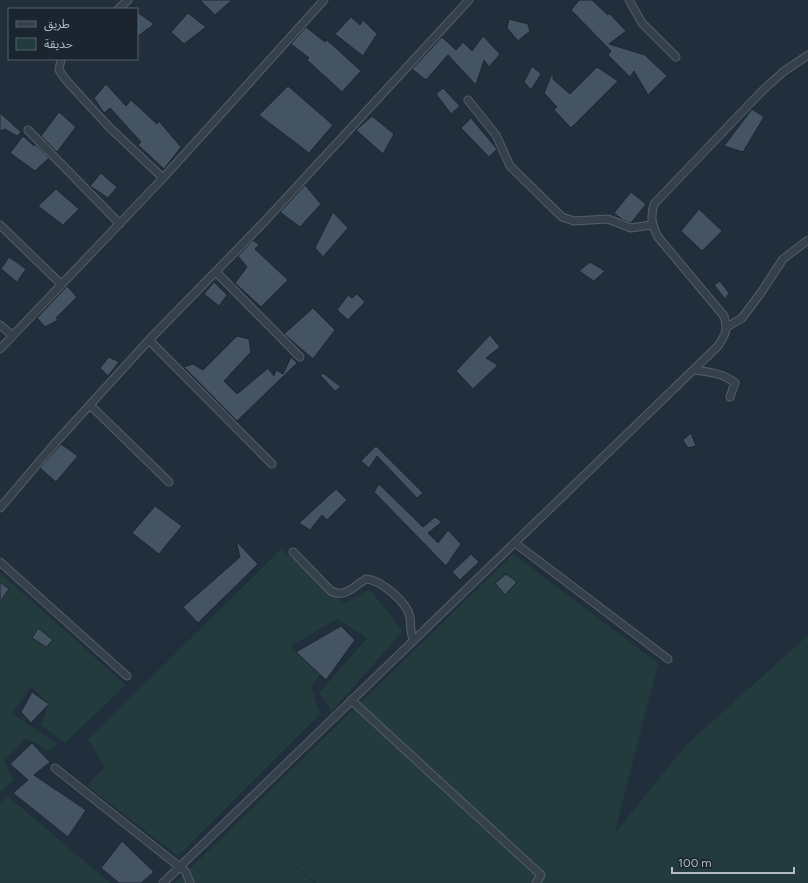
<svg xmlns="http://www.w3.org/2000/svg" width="808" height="883" font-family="Figtree,'Noto Sans Arabic',sans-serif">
	<rect width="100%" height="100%" fill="#212e3b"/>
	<!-- green -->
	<path fill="#233b3c" d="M281 549 344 604 369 589 403 631 332 711 319 693 367 638 337 619 291 646 320 674 311 686 320 714 178 856 87 786 105 766 88 740Z
		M513 554 658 663 615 833 687 744 808 635V883H316L272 846 314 883H175Z
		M0 573 126 685 65 743 41 725 49 704 31 687 12 713 57 744 48 751 26 738 4 761 14 780 0 792Z
		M8 796 110 883H0V803Z"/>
	<!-- building -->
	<path fill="#445462" stroke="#1c2732" d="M200 0H232L215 15Z
		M579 0H592L608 15 609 13 626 31 609 44 645 55 667 76 648 95 634 71 630 77 608 55 611 51 571 10Z
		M137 12 154 24 137 37Z
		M188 13 206 27 184 44 171 32Z
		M351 17 360 25 363 20 377 34 363 56 335 34Z
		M509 19 528 24 530 31 518 41 507 28Z
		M306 27 325 42 327 40 361 71 342 92 307 60 309 58 291 44Z
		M483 36 500 54 489 67 484 60 476 85 448 55 426 80 412 69 442 37 456 50 463 42 472 51Z
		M532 66 541 74 531 90 524 82Z
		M597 67 618 81 571 128 554 110 557 107 544 93 553 71V79L570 94Z
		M106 84 126 106 131 100 157 124 159 121 181 147 164 169 138 145 141 142 110 108 104 113 94 98Z
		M288 86 333 125 309 153 259 115Z
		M443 88 460 106 451 114 436 94Z
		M752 109 764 117 743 152 724 146Z
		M59 112 76 127 57 152 41 136Z
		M0 113 21 132 17 136 5 129 0 131Z
		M372 116 394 134 383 154 356 130Z
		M471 118 497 149 489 157 461 128Z
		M23 136 34 146 35 144 49 158 35 171 10 153Z
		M101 173 117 187 108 198 90 186Z
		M305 185 321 204 300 227 280 212Z
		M56 189 79 209 63 225 38 206Z
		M631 192 646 204 631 223 623 220 614 213Z
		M699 209 722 231 702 251 681 231Z
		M333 212 348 228 323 257 315 248Z
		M253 240 259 245 255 249 288 280 261 307 235 283 247 267 238 256Z
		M9 257 26 269 17 282 1 269Z
		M590 262 605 271 594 281 579 271Z
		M720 281 729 293 725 299 714 285Z
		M214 282 227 295 219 306 204 294Z
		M67 286 77 297 56 318 58 320 45 327 37 318Z
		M357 294 365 302 348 320 337 310 348 295 352 298Z
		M313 308 335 330 313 359 284 334Z
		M490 335 500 347 486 358 498 365 473 389 456 371Z
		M237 336 249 339 251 352 224 381 237 394 268 368 274 376 276 370 283 374 291 357 297 363 237 421 184 367 193 364 203 370Z
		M109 357 119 362 108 376 100 368Z
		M323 373 341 387 335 391 320 375Z
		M691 433 696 446 688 448 683 440Z
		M61 444 78 456 56 482 40 468Z
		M376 446 423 493 417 498 377 456 369 468 361 461Z
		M379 484 423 527 435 517 442 522 428 533 438 543 448 530 461 544 446 566 374 492Z
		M336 489 347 500 327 520 322 515 310 530 299 523Z
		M155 506 182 526 159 554 132 533Z
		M236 541 258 564 198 623 183 607 240 557Z
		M471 554 479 562 460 580 452 572Z
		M506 574 517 582 505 595 495 583Z
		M0 582 9 589 0 602Z
		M341 626 355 640 326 680 296 652Z
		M38 628 53 640 46 647 32 638Z
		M32 692 49 704 31 723 21 712Z
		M32 743 50 762 34 775 86 810 68 837 13 793 28 780 10 764Z
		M122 841 154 872 141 883H119L101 868Z"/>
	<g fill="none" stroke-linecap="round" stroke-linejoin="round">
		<defs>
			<path id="minor" d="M629 0 642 23 676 57
				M118 9 128 0
				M61 59 59 70 65 79 109 127 163 178
				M468 100 496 135 510 166 562 217 574 221 608 219 631 228 651 225
				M28 130 120 224
				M0 225 61 284
				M216 272 300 357
				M0 325 12 335
				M727 327 742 318 760 294 783 259 808 240
				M149 340 272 464
				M0 349 163 178 324 0
				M694 370C709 372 723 373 735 383L730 397
				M90 405 169 482
				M0 508 57 441 149 340 265 221 469 0
				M515 543 668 659
				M293 552 331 591C345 599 355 585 366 579 381 580 407 602 410 617 411 625 410 632 413 639
				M0 562 127 676
				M351 700 541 875 536 883
				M55 768 186 872 190 883
				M163 883 718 346C726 334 728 330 724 316L658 237C652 225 650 218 654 204L761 92 783 72 808 55"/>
		</defs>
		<!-- minor casing -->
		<use href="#minor" stroke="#535e69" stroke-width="9"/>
		<!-- minor -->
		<use href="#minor" stroke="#35404b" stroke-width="7"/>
	</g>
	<!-- legend -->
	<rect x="8" y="8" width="130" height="52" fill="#1a2530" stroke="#56616c"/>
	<rect x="16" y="21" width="20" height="6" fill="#35404b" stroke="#56616c"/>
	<text x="44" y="28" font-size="12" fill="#b0bbc7">طريق</text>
	<rect x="16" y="38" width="20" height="12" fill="#233b3c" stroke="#56616c"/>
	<text x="44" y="48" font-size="12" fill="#b0bbc7">حديقة</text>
	<!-- scale -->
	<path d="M672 867v6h122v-6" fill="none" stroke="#b0bbc7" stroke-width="2"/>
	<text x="678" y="867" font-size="12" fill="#b0bbc7" stroke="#1a2530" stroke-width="3" paint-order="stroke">100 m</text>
</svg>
